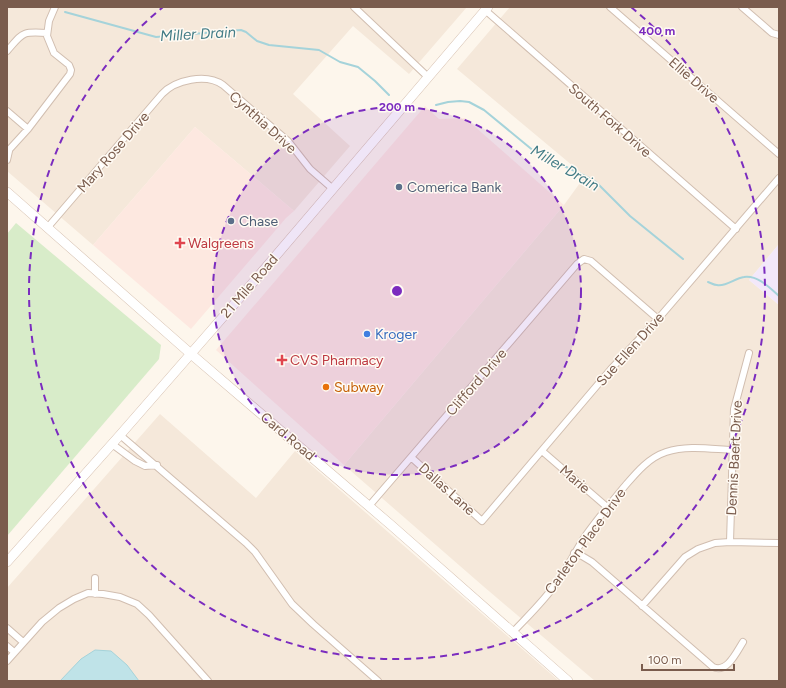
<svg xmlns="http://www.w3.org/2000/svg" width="786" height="688" font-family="Figtree,sans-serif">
	<rect width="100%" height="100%" fill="#fdf6ec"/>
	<!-- residential -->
	<path fill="#f5e8da" d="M7 7H467L409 74 353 26 293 94 350 146 294 211 195 127 93 245 7 171Z
		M510 7H779V244L749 280 779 305V681H595L483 586 344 465 564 205 585 176 457 69Z
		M160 414 256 498 295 451 559 681H7V588Z"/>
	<!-- commercial -->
	<path fill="#fde8e0" d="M425 106 439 119 465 118 564 205 344 465 216 350Z
		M195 127 294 211 286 218 191 329 93 245Z"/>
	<!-- education -->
	<path fill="#f3e8fa" d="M779 244V305L749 280Z"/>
	<!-- green -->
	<path fill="#d8ecc9" d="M16 223 161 345 159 359 7 536V234Z"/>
	<!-- water -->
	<path fill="#bfe3e8" stroke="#a5d3da" d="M95 650 111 651 127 665 139 681H60L81 659Z"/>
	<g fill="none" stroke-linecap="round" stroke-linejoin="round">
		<!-- stream -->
		<path stroke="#a5d3da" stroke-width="2" d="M65 12 156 37 241 30 246 32 257 41 269 45 319 50 340 62 358 67 375 81 389 95
			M436 105 448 102 460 101 469 102 484 110 535 152 585 176 596 182 630 216 683 259
			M708 282C711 283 714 285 717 285 726 287 735 278 744 277 758 275 770 288 779 296"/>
		<defs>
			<path id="street" d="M354 7 428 77
				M610 7 779 154
				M742 7 772 33 779 35
				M485 10 736 229
				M7 51C23 33 21 31 47 33
				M7 111 28 129
				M7 152 28 129 70 74 71 70 69 65 54 53 47 36 49 21 55 7
				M7 160 9 151
				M48 227 162 94C175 80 206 73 223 85L288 141 310 169 333 189
				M120 435 246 543 255 552 292 604 313 624 378 681
				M112 444 135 461 145 466 157 465
				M542 451 607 507
				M412 458 482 521 611 369 658 319 779 178
				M369 506 577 264 584 259 591 261 658 319
				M730 542 734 409 749 353
				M574 553 582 556 592 562 713 667C727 674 737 651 743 642
				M95 578V594
				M642 606 685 557 698 549 715 543 730 542 779 543
				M7 628 23 642
				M513 632C528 616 545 600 557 582 568 567 576 550 586 535 598 518 611 503 624 487 636 473 648 458 666 452 687 445 711 449 732 450
				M7 646 14 652
				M7 661 42 622 59 608 74 599 88 593 103 594 120 597 137 604 149 615 208 681"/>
			<path id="secondary" d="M7 192 191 354 391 525 568 681
				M7 562 120 435 250 286 488 7"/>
		</defs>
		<!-- street casing -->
		<use href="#street" stroke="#d1beb0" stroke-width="8"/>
		<!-- secondary casing -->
		<use href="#secondary" stroke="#d6c0b0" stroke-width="10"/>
		<!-- street -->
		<use href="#street" stroke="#fff" stroke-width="6"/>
		<!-- secondary -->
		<use href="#secondary" stroke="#fff" stroke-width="9"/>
	</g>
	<!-- distance rings -->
	<circle cx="397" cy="291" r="184" fill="#7b2cbf" fill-opacity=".12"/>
	<g fill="none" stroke="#7b2cbf" stroke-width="2" stroke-dasharray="7 5">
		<circle cx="397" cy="291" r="184"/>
		<path d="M631 7A368 368 0 1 1 163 7"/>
	</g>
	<!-- markers -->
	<g fill="#5c6f8a" stroke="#fffaf3" stroke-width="1.5">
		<circle cx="399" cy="187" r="4"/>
		<circle cx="231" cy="221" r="4"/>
	</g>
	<g fill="#e0444e" stroke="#fffaf3" stroke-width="1.5">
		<path d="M178 237h4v4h4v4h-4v4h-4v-4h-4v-4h4z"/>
		<path d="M280 354h4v4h4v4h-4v4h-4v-4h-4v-4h4z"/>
	</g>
	<circle fill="#3f7fe0" stroke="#fffaf3" stroke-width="1.5" cx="367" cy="334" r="4"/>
	<circle fill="#e8710a" stroke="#fffaf3" stroke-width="1.5" cx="326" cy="387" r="4"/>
	<g text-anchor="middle" stroke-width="3" stroke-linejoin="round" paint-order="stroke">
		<!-- street labels -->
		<g font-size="14" fill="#7a5c4d" stroke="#fffaf3">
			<text transform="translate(694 80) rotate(41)" y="5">Ellie Drive</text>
			<text transform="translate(610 120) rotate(41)" y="5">South Fork Drive</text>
			<text transform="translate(263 122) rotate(42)" y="5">Cynthia Drive</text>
			<text transform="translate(113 152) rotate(-49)" y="5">Mary Rose Drive</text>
			<text transform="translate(249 286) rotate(-49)" y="5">21 Mile Road</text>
			<text transform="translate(630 349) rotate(-48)" y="5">Sue Ellen Drive</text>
			<text transform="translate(476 382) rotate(-49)" y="5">Clifford Drive</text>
			<text transform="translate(288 436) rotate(40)" y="5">Card Road</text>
			<text transform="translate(734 458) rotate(-87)" y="5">Dennis Baert Drive</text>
			<text transform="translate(575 479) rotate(41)" y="5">Marie</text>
			<text transform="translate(447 489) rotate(42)" y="5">Dallas Lane</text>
			<text transform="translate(585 541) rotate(-54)" y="5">Carleton Place Drive</text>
		</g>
		<!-- service labels -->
		<g font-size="14" fill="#4e5e75" stroke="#fffaf3" text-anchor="start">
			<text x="407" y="192">Comerica Bank</text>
			<text x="239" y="226">Chase</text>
		</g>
		<!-- health labels -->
		<g font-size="14" fill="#be3a42" stroke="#fffaf3" text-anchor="start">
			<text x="188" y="248">Walgreens</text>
			<text x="290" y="365">CVS Pharmacy</text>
		</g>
		<!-- shop labels -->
		<g font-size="14" fill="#366cbe" stroke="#fffaf3" text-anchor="start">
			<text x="375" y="339">Kroger</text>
		</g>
		<!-- food labels -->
		<g font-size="14" fill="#c56008" stroke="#fffaf3" text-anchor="start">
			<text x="334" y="392">Subway</text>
		</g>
		<!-- water labels -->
		<g font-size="15" font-style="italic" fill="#437c86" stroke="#fffaf3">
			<text transform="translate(198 34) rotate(-3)" y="5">Miller Drain</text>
			<text transform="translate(565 168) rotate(30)" y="5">Miller Drain</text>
		</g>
	</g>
	<circle cx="397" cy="291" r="6" fill="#7b2cbf" stroke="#fffaf3" stroke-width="2"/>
	<g font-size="12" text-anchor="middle" font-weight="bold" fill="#7b2cbf" stroke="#fffaf3" stroke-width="3" stroke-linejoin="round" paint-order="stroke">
		<text x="657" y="35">400 m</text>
		<text x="397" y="111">200 m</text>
	</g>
	<!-- border -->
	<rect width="786" height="688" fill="none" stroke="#7a5c4d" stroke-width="16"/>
	<!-- scale -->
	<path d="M642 664v6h92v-6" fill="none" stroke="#7a5c4d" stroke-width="2"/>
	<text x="648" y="664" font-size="12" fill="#7a5c4d" stroke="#fffaf3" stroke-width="3" paint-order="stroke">100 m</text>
</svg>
